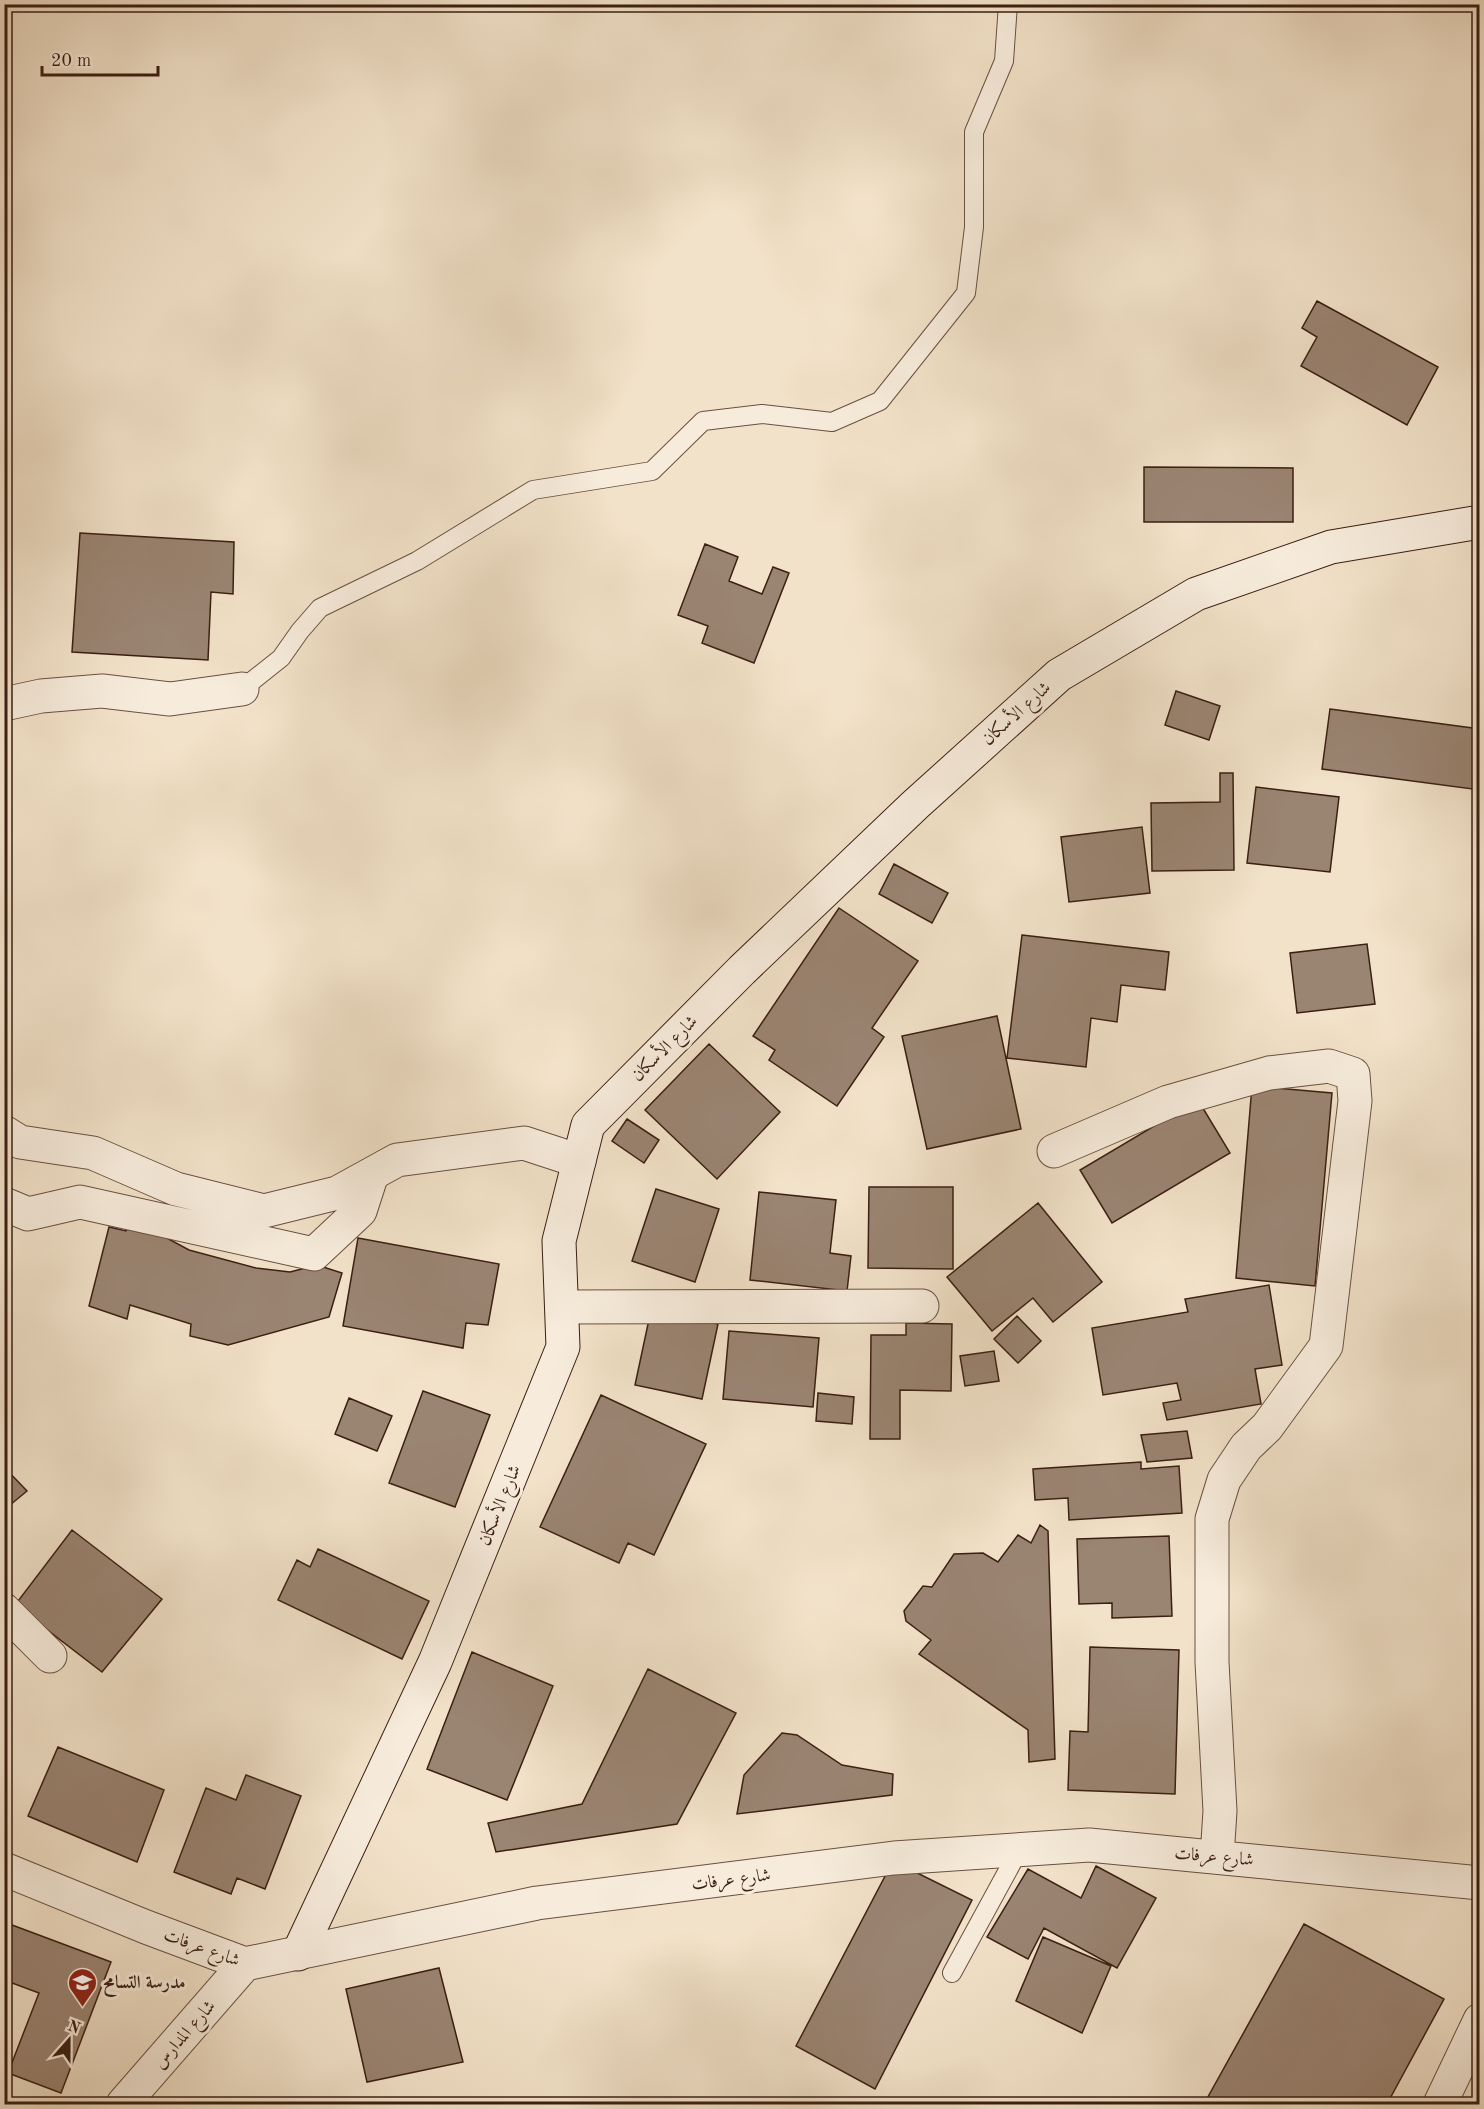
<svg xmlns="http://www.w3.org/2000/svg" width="1484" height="2109" font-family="'Old Standard TT',Amiri,serif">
	<rect width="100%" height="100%" fill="#f2e2c9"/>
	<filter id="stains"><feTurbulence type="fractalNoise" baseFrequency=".00333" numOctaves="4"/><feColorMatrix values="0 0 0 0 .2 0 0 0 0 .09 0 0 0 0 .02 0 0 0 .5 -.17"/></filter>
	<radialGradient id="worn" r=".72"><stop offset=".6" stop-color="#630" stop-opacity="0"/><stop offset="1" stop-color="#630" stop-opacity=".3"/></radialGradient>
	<!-- building -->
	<path fill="#9a8472" stroke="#3b1f13" stroke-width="1.5" d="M1317 301 1438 367 1407 425 1301 366 1317 337 1302 328Z
		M1144 467 1293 468V522H1144Z
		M80 533 234 542 233 594 211 592 208 660 72 652Z
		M705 544 738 557 729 581 762 594 773 567 789 573 754 663 702 643 708 626 678 615Z
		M1176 691 1220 706 1209 740 1165 725Z
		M1330 709 1480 729V790L1322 769Z
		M1220 773H1233L1234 870 1152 871 1151 803 1220 802Z
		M1256 787 1339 797 1330 872 1247 863Z
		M1142 827 1150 893 1069 902 1061 837Z
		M894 864 948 893 932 923 879 894Z
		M839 908 918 961 872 1028 884 1037 837 1106 769 1060 775 1050 753 1036Z
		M1022 935 1169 952 1165 990 1121 985 1117 1022 1091 1018 1086 1067 1007 1058Z
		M1367 944 1375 1004 1297 1013 1290 953Z
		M997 1016 1021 1129 927 1149 902 1036Z
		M709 1044 780 1112 717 1179 645 1110Z
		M1252 1086 1332 1093 1315 1286 1236 1278Z
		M1198 1100 1230 1153 1112 1223 1080 1170Z
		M627 1119 659 1140 644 1163 612 1141Z
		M869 1187H953V1269L868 1268Z
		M656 1189 719 1209 695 1282 632 1261Z
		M759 1192 836 1200 830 1253 851 1256 847 1291 750 1280Z
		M1038 1203 1102 1282 1053 1322 1033 1298 992 1331 947 1277Z
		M130 1223 152 1230 189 1250 256 1268 290 1272 317 1265 342 1273 329 1317 228 1345 190 1336 191 1324 130 1305 127 1319 89 1306 109 1227 126 1231Z
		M358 1238 499 1264 488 1325 466 1323 463 1348 343 1326Z
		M1269 1285 1282 1365 1255 1369 1261 1404 1167 1420 1163 1403 1181 1400 1177 1383 1103 1395 1092 1328 1188 1312 1185 1299Z
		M651 1310 718 1324 702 1399 635 1385Z
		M1017 1316 1041 1341 1018 1363 994 1339Z
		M906 1323 952 1324 951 1391 900 1390V1439H870L871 1335H906Z
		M729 1331 819 1338 813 1407 723 1399Z
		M994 1351 999 1381 965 1386 960 1356Z
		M423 1391 490 1415 455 1507 389 1483Z
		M818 1393 854 1397 852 1424 816 1421Z
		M601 1395 706 1444 654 1555 628 1543 619 1563 540 1527Z
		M349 1398 392 1416 377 1451 335 1434Z
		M1187 1431 1192 1458 1147 1462 1141 1435Z
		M1141 1462V1469L1179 1466 1182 1513 1069 1520 1068 1498 1035 1500 1033 1469Z
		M4 1467 27 1491 4 1510Z
		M1040 1525 1048 1531 1055 1759 1029 1762 1028 1730 919 1654 931 1640 906 1621 904 1611 923 1586 932 1587 954 1554 983 1553 998 1562 1018 1535 1031 1543Z
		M72 1530 162 1599 102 1672 15 1605Z
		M1169 1536 1172 1616 1112 1618V1603L1079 1604 1077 1539Z
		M318 1549 429 1601 402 1659 278 1600 297 1560 310 1567Z
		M1090 1647 1179 1650 1175 1794 1068 1790 1070 1731 1088 1732Z
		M472 1652 553 1686 507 1800 427 1769Z
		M648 1669 736 1713 677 1824 496 1852 488 1823 582 1804Z
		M782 1733 797 1735 842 1765 893 1774 892 1795 737 1814 744 1775Z
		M58 1747 164 1790 137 1862 28 1816Z
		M246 1775 301 1796 265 1889 237 1878 231 1894 174 1872 206 1788 236 1800Z
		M893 1861 972 1900 875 2089 796 2046Z
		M1096 1866 1156 1898 1117 1968 1044 1928 1028 1959 987 1937 1028 1869 1081 1898Z
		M4 1922 111 1962 61 2093 8 2073 39 1993 4 1980Z
		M1304 1924 1444 1999 1387 2104H1204Z
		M1043 1937 1111 1966 1082 2033 1016 2001Z
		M439 1968 463 2062 367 2082 346 1989Z"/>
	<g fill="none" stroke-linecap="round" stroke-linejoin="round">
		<defs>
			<path id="lane" d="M242 689 281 658 300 631 320 608 417 561 533 490 652 471 703 421 762 414 832 422 880 401 966 293 974 227V132L1004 61 1008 4
				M952 1973 1019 1850"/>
			<path id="street" d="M4 704 41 696 102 691 170 699 242 689
				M4 1132 20 1142 93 1153 176 1189 264 1211 337 1193 397 1160 524 1143 579 1161
				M1054 1151 1168 1102 1269 1073 1329 1066 1353 1074 1355 1101 1326 1346 1267 1427 1246 1447 1224 1480 1212 1519V1662L1220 1811 1217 1857
				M4 1204 28 1214 80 1202 314 1254 360 1211 372 1174
				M562 1307 922 1306
				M4 1610 50 1656
				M4 1869 146 1927 245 1964 537 1903 894 1858 1089 1845 1480 1883
				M123 2104 245 1964
				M1440 2104 1480 2020"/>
			<path id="secondary" d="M298 1954 435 1662 563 1347 559 1241 588 1125 742 970 915 805 1059 675 1196 594 1331 547 1480 522"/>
		</defs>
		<!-- lane casing -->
		<use href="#lane" stroke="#695040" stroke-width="20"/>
		<!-- street casing -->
		<use href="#street" stroke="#695040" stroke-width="35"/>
		<!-- secondary casing -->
		<use href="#secondary" stroke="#3b1f13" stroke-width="35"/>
		<!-- lane -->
		<use href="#lane" stroke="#f7ecdc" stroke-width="18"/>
		<!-- street -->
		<use href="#street" stroke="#f7ecdc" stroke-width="33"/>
		<!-- secondary -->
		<use href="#secondary" stroke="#f7ecdc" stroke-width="33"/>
	</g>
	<!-- icons -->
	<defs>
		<symbol id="school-pin" viewBox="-11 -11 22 30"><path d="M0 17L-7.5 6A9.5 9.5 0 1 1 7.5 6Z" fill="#8f2418" stroke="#f7ecdc"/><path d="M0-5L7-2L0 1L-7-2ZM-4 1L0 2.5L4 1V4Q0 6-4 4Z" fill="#fff"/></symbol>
	</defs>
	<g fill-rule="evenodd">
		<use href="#school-pin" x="66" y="1966" width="33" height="45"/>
	</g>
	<g text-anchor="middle" stroke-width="6" stroke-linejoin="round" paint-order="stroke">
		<!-- street labels -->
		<g font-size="18" fill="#3b1f13" stroke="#f7ecdc">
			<text transform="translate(1016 713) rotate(-42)" y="6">شارع الأسكان</text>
			<text transform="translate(664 1048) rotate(-45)" y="6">شارع الأسكان</text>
			<text transform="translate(499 1505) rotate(-68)" y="6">شارع الأسكان</text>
			<text transform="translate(1214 1856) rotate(5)" y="6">شارع عرفات</text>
			<text transform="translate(731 1879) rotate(-7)" y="6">شارع عرفات</text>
			<text transform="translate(202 1947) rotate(20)" y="6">شارع عرفات</text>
			<text transform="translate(184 2034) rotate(-49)" y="6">شارع المدارس</text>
		</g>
		<!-- poi labels -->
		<g font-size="18" font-weight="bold" fill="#3b1f13" stroke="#f7ecdc" text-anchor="start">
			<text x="103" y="1988">مدرسة التسامح</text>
		</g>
	</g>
	<!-- margin -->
	<rect width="1484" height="2109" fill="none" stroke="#f2e2c9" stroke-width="24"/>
	<rect x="6" y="6" width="1472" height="2097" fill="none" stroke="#3b1f13" stroke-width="3"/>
	<rect x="12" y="12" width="1460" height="2085" fill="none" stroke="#3b1f13" stroke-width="1.5"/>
	<!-- north arrow -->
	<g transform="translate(69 2040) rotate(21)" stroke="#f7ecdc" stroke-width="4.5" paint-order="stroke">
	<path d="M0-4.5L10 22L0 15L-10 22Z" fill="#3b1f13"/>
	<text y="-9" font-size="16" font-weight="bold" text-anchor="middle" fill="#3b1f13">N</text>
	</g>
	<!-- scale -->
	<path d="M42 66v9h116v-9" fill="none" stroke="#3b1f13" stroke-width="3"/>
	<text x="51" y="66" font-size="18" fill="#3b1f13" stroke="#f7ecdc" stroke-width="4.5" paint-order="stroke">20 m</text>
	<rect width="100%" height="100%" filter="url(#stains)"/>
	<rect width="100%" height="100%" fill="url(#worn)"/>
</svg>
